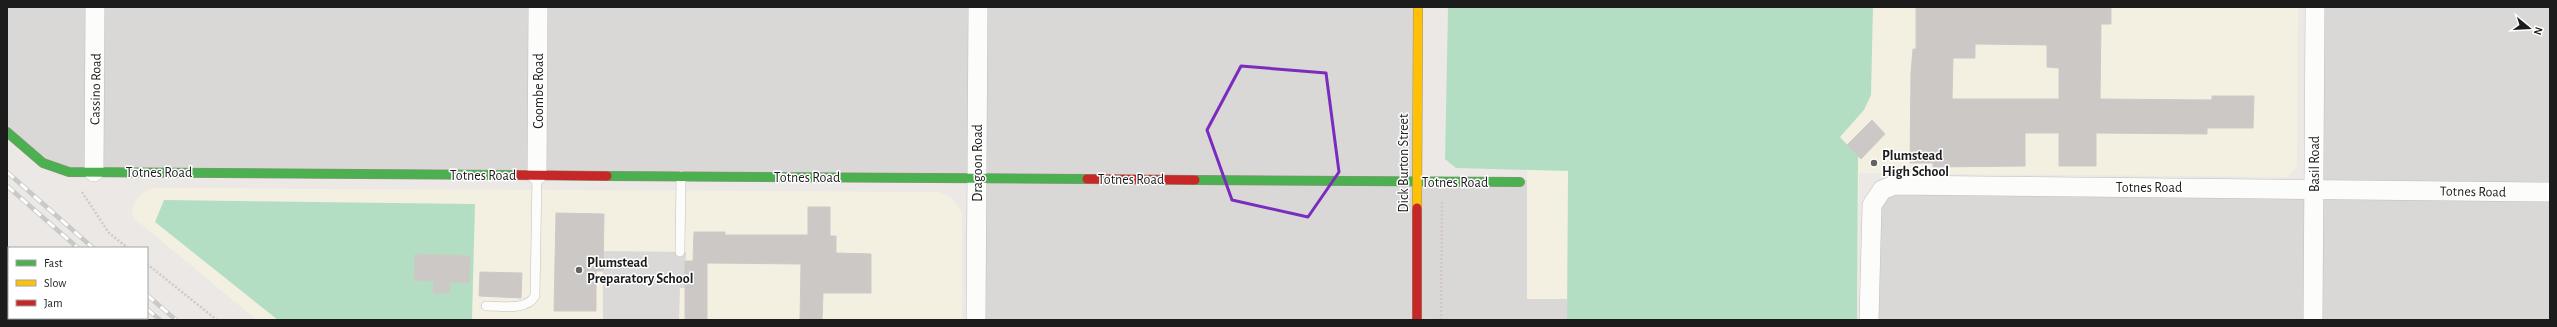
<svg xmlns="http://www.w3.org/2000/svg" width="2557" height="327" font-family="'Alegreya Sans',sans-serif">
	<rect width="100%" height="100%" fill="#ebe8e5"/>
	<!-- residential -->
	<path fill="#dad8d7" d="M7 7H1419L1418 180H1527V299H1567V320H976V178L63 173 7 134Z
		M2315 7H2550V320H1868L1875 194 2313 188Z"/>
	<!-- education -->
	<path fill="#f4f0e1" d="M1448 7H2298L2297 167 2288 177 1859 173 1857 320H1567V299H1527V170L1456 168 1445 159Z
		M153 188 939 192 953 199 962 212V320H257L135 219 132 213 134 203 141 194Z"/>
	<!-- pitch -->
	<path fill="#b4dec3" d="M1448 7H1873L1871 95 1864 110 1840 137 1858 156 1857 320H1567L1568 171 1456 168 1445 159Z
		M164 200 475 204 472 320H278L155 222Z"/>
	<!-- parking -->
	<path fill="#dbd9d8" d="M603 251 686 252 685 288H680L679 320H603Z"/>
	<!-- building -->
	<path fill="#ccc8c6" stroke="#cec9c7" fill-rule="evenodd" d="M1916 7H2111V24H2101L2100 99 2212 100V96H2254L2253 128H2207V134L2096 133V166H2059V133H2025V166L1933 167V163H1910L1911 73 1913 49H1916ZM1975 44 2047 45V67L2059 68V99H1952L1953 58H1975Z
		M1872 120 1885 134 1861 159 1847 145Z
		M808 207H830V236H836V253L871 254V293H823L822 320H800L801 264 707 263V320H685V261H693L694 232H725V235H808Z
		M556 213 604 214 603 271H596V311H554Z
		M415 254 470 256 469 283 450 282V293H433L434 281 414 280Z
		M480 272 522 273 521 298 479 296Z"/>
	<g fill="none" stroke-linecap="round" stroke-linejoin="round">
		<defs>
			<path id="lane" d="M680 252 681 176
				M486 306C502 306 526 311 535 296L537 175"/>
			<path id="street" d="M94 172 95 7
				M537 175 538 7
				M7 297 8 320
				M976 320 978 7
				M1869 320 1872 205 1882 190 1894 185 2550 192
				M2313 320 2315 7"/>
			<path id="fast" d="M7 132 43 163 69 172 514 175
				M607 176 1087 179
				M1195 180 1520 182"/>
			<path id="slow" d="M1417 208 1418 7"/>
			<path id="jam" d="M514 175 607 176
				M1087 179 1195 180
				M1417 320V208"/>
		</defs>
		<!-- lane casing -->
		<use href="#lane" stroke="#c0bfbd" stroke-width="10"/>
		<!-- street casing -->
		<use href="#street" stroke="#c0bfbd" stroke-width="20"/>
		<!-- fast casing -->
		<use href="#fast" stroke="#93917f" stroke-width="10"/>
		<!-- slow casing -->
		<use href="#slow" stroke="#93917f" stroke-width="10"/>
		<!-- jam casing -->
		<use href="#jam" stroke="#93917f" stroke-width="10"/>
		<!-- path -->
		<path stroke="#d4c7c7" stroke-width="2.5" stroke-dasharray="2 2" stroke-linecap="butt" d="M82 192 109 233 128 248
			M147 264 217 320
			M1441 320 1442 200"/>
		<!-- lane -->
		<use href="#lane" stroke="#fcfcfb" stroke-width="9"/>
		<!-- street -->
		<use href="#street" stroke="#fcfcfb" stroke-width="19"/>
		<!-- fast -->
		<use href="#fast" stroke="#4caf50" stroke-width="9"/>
		<!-- slow -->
		<use href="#slow" stroke="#ffc107" stroke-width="9"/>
		<!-- jam -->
		<use href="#jam" stroke="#c62828" stroke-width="9"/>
		<defs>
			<path id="rail" d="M7 172 93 248
				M7 186 78 248
				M147 295 176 320
				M147 309 160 320"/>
		</defs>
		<!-- rail casing -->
		<use href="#rail" stroke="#c9c9c8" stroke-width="4.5"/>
		<!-- rail -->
		<use href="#rail" stroke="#fff" stroke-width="3" stroke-dasharray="9" stroke-linecap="butt"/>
	</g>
	<!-- marked area -->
	<path fill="none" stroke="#7b2cbf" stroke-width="3" stroke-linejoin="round" d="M1241 66 1326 73 1339 172 1308 217 1232 200 1207 130Z"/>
	<!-- markers -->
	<g fill="#646362" stroke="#fff" stroke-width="1.5">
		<circle cx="1874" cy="163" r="4"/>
		<circle cx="579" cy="270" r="4"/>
	</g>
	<g text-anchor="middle" stroke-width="3" stroke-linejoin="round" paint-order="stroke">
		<!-- street labels -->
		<g font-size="14" fill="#1c1c1c" stroke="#fff">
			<text transform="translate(95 89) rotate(-89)" y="5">Cassino Road</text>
			<text transform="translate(538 91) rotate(-90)" y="5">Coombe Road</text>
			<text transform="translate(977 163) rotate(-90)" y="5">Dragoon Road</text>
			<text transform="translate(1403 163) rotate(-90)" y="5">Dick Burton Street</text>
			<text transform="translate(2314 164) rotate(-90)" y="5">Basil Road</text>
			<text x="159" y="177">Totnes Road</text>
			<text x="483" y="180">Totnes Road</text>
			<text x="807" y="182">Totnes Road</text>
			<text x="1131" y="184">Totnes Road</text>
			<text x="1455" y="187">Totnes Road</text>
			<text x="2149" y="192">Totnes Road</text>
			<text transform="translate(2473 191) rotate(1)" y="5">Totnes Road</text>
		</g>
		<!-- poi labels -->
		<g font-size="14" font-weight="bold" fill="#1c1c1c" stroke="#fff" text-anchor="start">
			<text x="1882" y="160">Plumstead<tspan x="1882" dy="16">High School</tspan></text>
			<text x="587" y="267">Plumstead<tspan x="587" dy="16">Preparatory School</tspan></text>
		</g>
	</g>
	<!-- border -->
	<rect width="2557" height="327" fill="none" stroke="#1c1c1c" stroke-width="16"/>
	<!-- legend -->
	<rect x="8" y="247" width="140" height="72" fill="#ffffff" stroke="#a4a4a4"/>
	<rect x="16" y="260" width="20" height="6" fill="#4caf50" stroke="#a4a4a4"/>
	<text x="44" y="267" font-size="12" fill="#1c1c1c">Fast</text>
	<rect x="16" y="280" width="20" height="6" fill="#ffc107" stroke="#a4a4a4"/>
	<text x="44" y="287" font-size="12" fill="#1c1c1c">Slow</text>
	<rect x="16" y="300" width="20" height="6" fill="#c62828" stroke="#a4a4a4"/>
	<text x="44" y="307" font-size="12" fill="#1c1c1c">Jam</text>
	<!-- north arrow -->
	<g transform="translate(2529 28) rotate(108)" stroke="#ffffff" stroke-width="3" paint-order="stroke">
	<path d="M0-3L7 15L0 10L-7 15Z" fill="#1c1c1c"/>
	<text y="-6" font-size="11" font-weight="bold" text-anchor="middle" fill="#1c1c1c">N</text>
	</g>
</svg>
